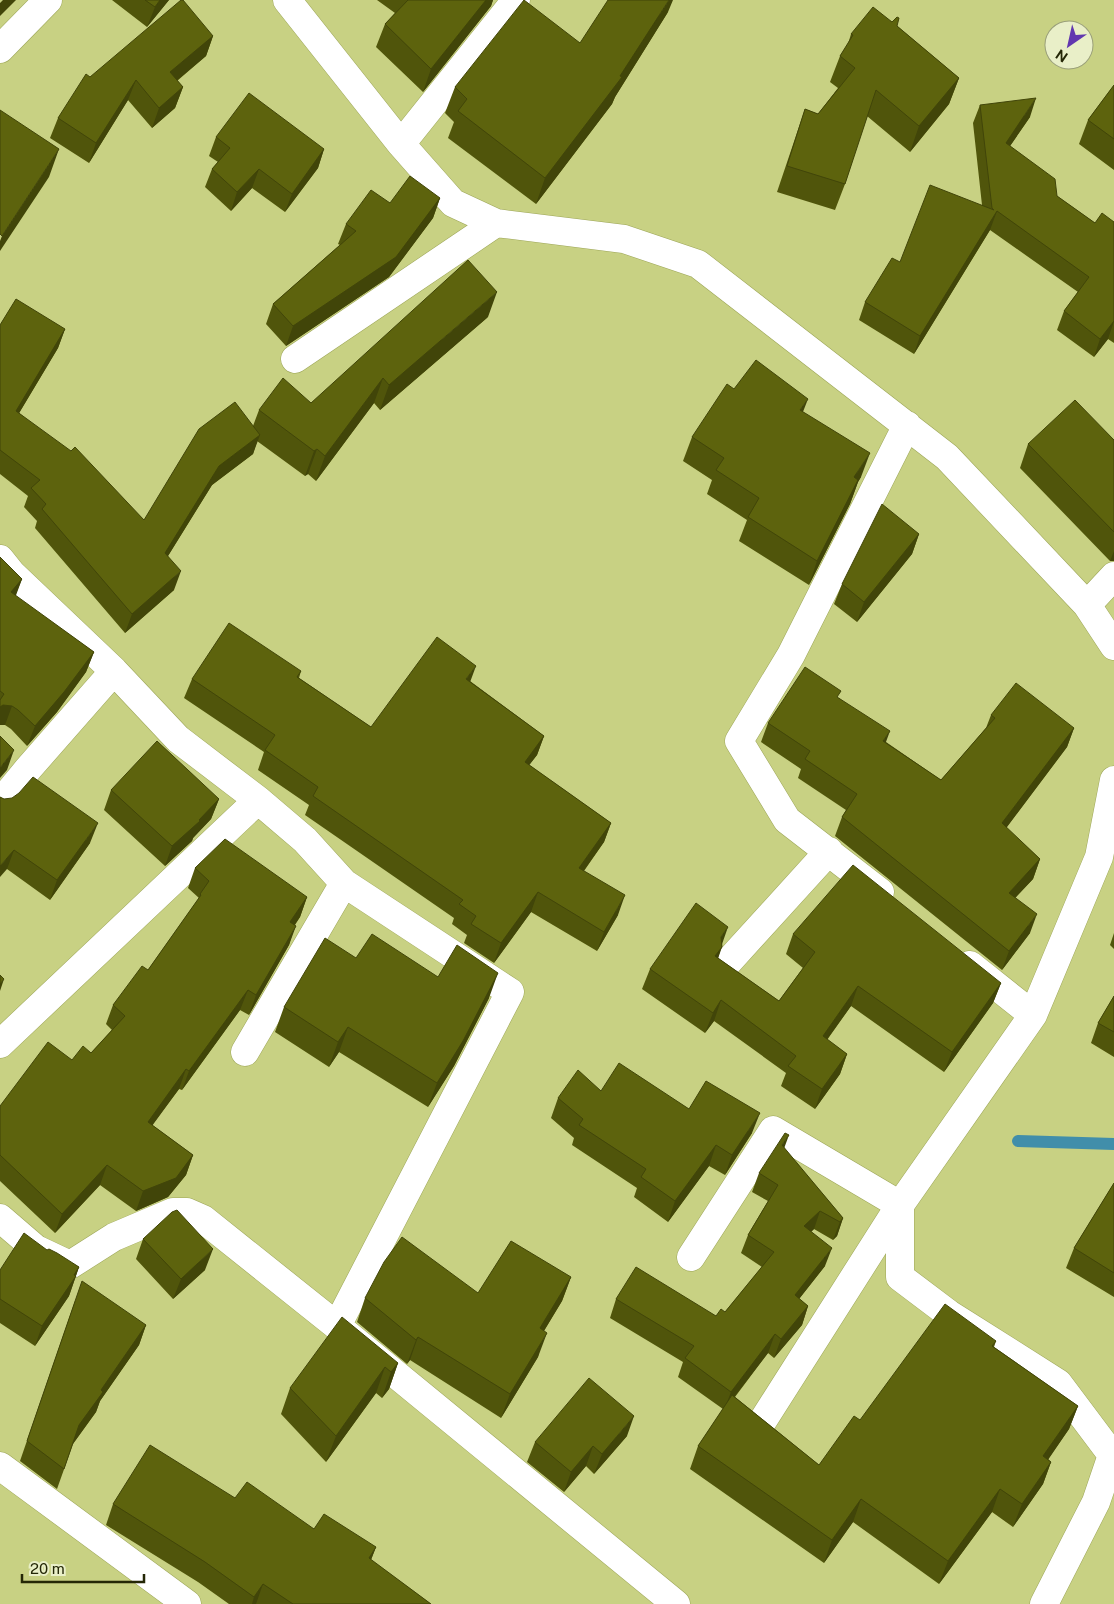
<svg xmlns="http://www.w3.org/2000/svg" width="1114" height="1604" font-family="'Public Sans',sans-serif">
	<rect width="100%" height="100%" fill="#c8d183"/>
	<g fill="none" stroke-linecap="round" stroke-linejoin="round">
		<!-- stream -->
		<path stroke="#418eaa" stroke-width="12" d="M1018 1141 1114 1144"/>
		<defs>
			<path id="street" d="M287 0 401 144 453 203 496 223 624 239 698 264 947 457 1087 605 1114 646
				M0 49 48 0
				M401 144 516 0
				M295 359 496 223
				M0 559 12 574 114 671 178 739 258 800 305 840 344 883 510 992 337 1326
				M1087 605 1114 576
				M0 803 28 769 114 671
				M880 892 787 820 739 741 791 655 907 425
				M729 961 829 851
				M970 965 1033 1015
				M0 1044 258 800
				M245 1052 344 883
				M0 1218 36 1249 70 1265 114 1237 173 1212H187L203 1219 337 1326 676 1604
				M691 1257 773 1130 900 1205 762 1422
				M0 1466 187 1604
				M1044 1604 1096 1502 1112 1455 1058 1383 949 1314 900 1277V1205L1033 1015 1099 857 1114 780"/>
		</defs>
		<!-- street casing -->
		<use href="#street" stroke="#9da658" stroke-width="29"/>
		<!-- street -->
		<use href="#street" stroke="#fff" stroke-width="28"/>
	</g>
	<!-- wall -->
	<path fill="#50550b" d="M112 0H169L147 27Z
		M377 0H493L491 6 423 92 376 47 385 24 395 13Z
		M668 12 615 97 612 104 536 204 448 138 454 122 445 113 455 87Z
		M897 26 959 78 949 104 910 152 867 116 845 184 835 210 777 192 805 109 818 114 838 88 830 82 840 56 848 44 851 34Z
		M213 36 206 56 177 81 183 87 175 108 152 128 128 100 89 163 50 138 58 118 90 77Z
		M1114 85V170L1079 144 1088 120Z
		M980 105 1030 117 1010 146 1057 196 1095 223 1114 222V343L1108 339 1094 357 1057 330 1064 311 1078 292 990 230 914 354 859 320 865 302 982 205 973 123Z
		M216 137 324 149 318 168 285 212 252 188 231 211 205 187 212 169 218 162 209 156Z
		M440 198 433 218 389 277 286 346 266 324 273 304 340 245 338 244 346 224 390 203Z
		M488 317 380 410 374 403 316 481 308 474 305 476 257 441 253 454 212 485 168 556 174 590 125 633 35 528 37 521 24 507 28 496 0 474V325L65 329 58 348 19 413 144 520 253 426 259 410 311 403Z
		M734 389 803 412 861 477 858 482 850 504 809 585 739 541 747 520 707 494 712 480 683 461 692 437Z
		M1114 440V561H1110L1020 468 1028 444Z
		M919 534 912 554 857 622 834 604 842 584Z
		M0 557 22 579 15 596 94 652 86 672 57 712 27 746 11 729 5 725H0Z
		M301 671 299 678 371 727 470 681 544 736 537 755 529 765 611 823 604 842 584 871 618 915 597 951 531 912 494 963 464 943 467 935 452 924 454 918 305 815 309 805 258 770 264 752 184 698 192 679Z
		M839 698 886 742 941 780 986 728 991 715 1074 728 1067 747 1006 828 1040 859 1033 879 1015 898 1030 933 1002 970 835 836 842 817 846 810 798 778 801 769 761 742 768 723Z
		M111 790 219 799 211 819 193 838 192 841 165 866 104 810Z
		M0 797 90 843 50 900 7 869Z
		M195 868 307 897 300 917 295 925 289 945 249 1015 240 1010 182 1090 179 1089 152 1125 193 1155 186 1175 168 1197 136 1211 100 1185 55 1233 0 1181V1106L72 1060 91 1053 112 1030 106 1024 113 1005 148 970 197 901 199 898 188 888Z
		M1114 933V949L1110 945Z
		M793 934 1001 983 993 1003 944 1072 851 1006 827 1040 847 1054 840 1074 815 1109 781 1086 786 1073 714 1021 705 1033 642 989 650 969 722 945 718 958 779 1001 803 968 786 954Z
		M356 958 438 977 489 998 454 1066 428 1107 339 1052 329 1067 275 1032 284 1007Z
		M1114 996V1057L1091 1043 1098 1023Z
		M601 1091 689 1109 752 1133 725 1175 709 1166 668 1222 634 1197 637 1188 572 1145 574 1138 551 1118 558 1098Z
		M784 1148 843 1218 837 1236 833 1240 814 1229 811 1232 825 1266 799 1299 808 1306 802 1325 774 1358 768 1353 735 1397 819 1465 860 1420 996 1341 994 1347 1078 1406 1069 1429 1048 1459 1051 1462 1043 1484 1013 1527 992 1512 939 1584 853 1522 824 1563 690 1469 698 1446 723 1409 678 1377 683 1362 610 1318 616 1299 716 1316 725 1312 762 1267 741 1253 748 1235 768 1201 752 1192 759 1173Z
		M1114 1183V1297L1066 1268 1074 1248Z
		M143 1239 205 1270 173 1299 136 1259Z
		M47 1250 79 1267 69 1296 35 1346 0 1323V1270Z
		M571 1277 562 1301 544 1331 538 1357 501 1418 410 1360 407 1364 357 1322 365 1298 478 1293Z
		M75 1301 146 1325 139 1345 100 1401 96 1412 73 1444 57 1489 20 1461Z
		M398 1363 389 1389 382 1398 376 1393 326 1462 281 1414 290 1388Z
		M627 1436 594 1474 586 1466 564 1492 527 1462 535 1442Z
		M235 1498 314 1529 376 1547 371 1560 431 1604H229L198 1582 106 1525 113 1504Z"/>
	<!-- shaded-wall -->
	<path fill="#414509" d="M3 0H16L0 16V3Z
		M160 0H169L147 27 155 7Z
		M486 0H493L491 6 423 92 431 69Z
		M669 0H673L668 12 615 97 612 104 536 204 545 178 620 76Z
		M213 36 206 56 163 92 170 72Z
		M959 78 949 104 910 152 919 126Z
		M136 80 128 100 89 163 96 143Z
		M183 87 175 108 152 128 159 108Z
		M1036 98 1030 117 999 162 1006 143Z
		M59 149 49 177 0 251V241L2 236Z
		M324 149 318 168 285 212 292 194Z
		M259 169 252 188 231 211 237 192Z
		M440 198 433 218 389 277 286 346 293 326Z
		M997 211 990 230 914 354 920 336Z
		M497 292 488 317 380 410 389 385Z
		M1114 321 1108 339 1094 357 1100 339Z
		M65 329 58 348 9 430 16 411Z
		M383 378 374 403 316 481 325 456Z
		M808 399 799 422 800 410Z
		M260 435 253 454 212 485 158 572 165 553 219 466Z
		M317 449 308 474 305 476 314 451Z
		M870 453 861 477 858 482 850 504 809 585 817 561 854 477Z
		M919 534 912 554 857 622 864 602Z
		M1114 551V561H1110Z
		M181 571 174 590 125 633 132 614Z
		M22 579 15 598 11 592Z
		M94 652 86 672 57 712 27 746 35 726Z
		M476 666 469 685 466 679Z
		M3 705 12 706 5 725H0V707Z
		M1074 728 1067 747 995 843 1002 823Z
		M890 731 883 750V741Z
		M544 736 537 755 517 781 525 762Z
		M14 750 7 770 0 778V768Z
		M219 799 211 819 193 838 192 841 165 866 172 846Z
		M98 823 90 843 50 900 57 880Z
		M611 823 604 842 572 887 579 868Z
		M14 850 7 869 0 877V866Z
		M1040 859 1033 879 1002 912 1009 893Z
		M538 892 531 912 494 963 501 943Z
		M625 895 618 915 597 951 604 932Z
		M307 897 300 917 283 941 290 922Z
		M1037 914 1030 933 1002 970 1009 951Z
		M296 926 289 945 249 1015 256 995Z
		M728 927 721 947V937Z
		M722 947 715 967V956Z
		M498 973 489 998 454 1066 428 1107 437 1083Z
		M4 979 0 991V984Z
		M1001 983 993 1003 944 1072 952 1052Z
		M858 986 851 1006 815 1056 823 1036Z
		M248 990 240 1010 182 1090 189 1071Z
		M721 1000 714 1021 705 1033 713 1013Z
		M348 1027 339 1052 329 1067 338 1042Z
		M847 1054 840 1074 815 1109 822 1089Z
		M186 1069 179 1089 141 1141 148 1122Z
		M760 1113 752 1133 725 1175 732 1155Z
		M789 1135 782 1154V1145Z
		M716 1145 709 1166 668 1222 675 1201Z
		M193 1155 186 1175 168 1197 136 1211 143 1191Z
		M107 1165 100 1185 55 1233 62 1214Z
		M820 1211 814 1229 797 1244 804 1226Z
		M843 1218 837 1236 833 1240 840 1222Z
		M832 1248 825 1266 788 1313 795 1295Z
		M213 1249 205 1270 173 1299 181 1279Z
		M79 1267 69 1296 35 1346 42 1326Z
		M571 1277 562 1301 531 1352 540 1328Z
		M808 1306 802 1325 774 1358 781 1339Z
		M146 1325 139 1345 100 1401 96 1412 72 1445 79 1425 101 1390Z
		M547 1333 538 1357 501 1418 510 1394Z
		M775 1334 768 1353 724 1410 731 1392Z
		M418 1337 410 1360 407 1364 416 1340Z
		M398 1363 389 1389 382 1398 391 1372Z
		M385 1367 376 1393 326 1462 336 1436Z
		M1078 1406 1069 1429 1035 1479 1043 1456Z
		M634 1416 627 1436 594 1474 602 1454Z
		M593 1446 586 1466 564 1492 571 1472Z
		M1051 1462 1043 1484 1013 1527 1022 1504Z
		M1000 1489 992 1512 939 1584 948 1561Z
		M861 1499 853 1522 824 1563 832 1540Z
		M376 1547 368 1567 369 1558Z
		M263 1584 256 1604H252L254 1597Z"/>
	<!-- building -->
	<path fill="#5d630d" stroke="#414509" d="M145 0H160L155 7Z
		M181 0H183L213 36 170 72 183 87 159 108 136 80 96 143 58 118 86 74 90 77Z
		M408 0H486L431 69 385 24Z
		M524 0 580 43 608 0H669L620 76 622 77 545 178 458 111 467 99 455 87Z
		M873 7 892 22 897 17 899 18 897 26 959 78 919 126 876 90 845 184 787 166 805 109 818 114 855 68 840 56 853 35 851 34Z
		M1114 85V139L1088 120Z
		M249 93 324 149 292 194 259 169 237 192 212 169 230 148 216 137Z
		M1036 98 1006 143 1055 179 1057 196 1095 223 1102 213 1114 222V321L1100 339 1064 311 1089 277 997 211 920 336 865 302 892 258 900 262 930 185 994 210 992 208 980 105Z
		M0 110 59 149 2 236 0 234Z
		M410 176 440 198 396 257 293 326 273 304 356 231 346 224 371 190 390 203Z
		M468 260 497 292 389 385 383 378 325 456 317 449 314 451 259 410 283 378 311 403Z
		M16 299 65 329 16 411 71 451 75 447 144 520 199 429 235 402 260 435 219 466 165 553 181 571 132 614 42 509 46 504 31 488 40 480 0 450V325Z
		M756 360 808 399 800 410 870 453 854 477 858 480 817 561 748 517 759 498 716 470 724 458 692 437 727 384 734 389Z
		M1075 400 1114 440V532L1028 444Z
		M882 504 919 534 864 602 842 584Z
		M0 557 22 579 11 592 94 652 64 692 35 726 18 710 12 706 3 705 0 707V700L4 694 0 691Z
		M229 623 301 671 297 677 371 727 437 637 476 666 466 679 544 736 525 762 611 823 579 868 625 895 604 932 538 892 501 943 471 924 476 916 459 904 463 900 313 796 318 787 265 750 275 735 192 679Z
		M805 667 841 691 837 697 890 731 883 741 941 780 995 718 991 715 1016 683 1074 728 1002 823 1040 859 1009 893 1037 914 1009 951 842 817 857 794 805 759 810 751 768 723Z
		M0 736 14 750 0 768Z
		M157 741 219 799 199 820 200 821 172 846 111 790Z
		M33 777 98 823 57 880 14 850 0 866V797L4 799 12 798 19 793Z
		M225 839 307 897 290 922 296 926 256 995 248 990 189 1071 186 1069 148 1122 193 1155 176 1178 143 1191 107 1165 62 1214 0 1155V1106L48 1042 72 1060 83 1046 91 1053 125 1016 113 1005 142 966 148 970 201 895 200 894 209 881 195 868Z
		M853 865 1001 983 952 1052 858 986 823 1036 847 1054 822 1089 788 1066 796 1056 721 1000 713 1013 650 969 696 903 728 927 721 937 722 947 715 956 779 1001 815 952 793 934Z
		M372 934 438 977 457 945 498 973 463 1041 437 1083 348 1027 338 1042 284 1007 325 938 356 958Z
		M0 975 4 979 0 984Z
		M1114 996V1032L1098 1023Z
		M619 1063 689 1109 706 1081 760 1113 732 1155 716 1145 675 1201 641 1177 646 1169 579 1125 583 1119 558 1098 578 1070 601 1091Z
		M785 1133 789 1135 782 1145 843 1218 840 1222 820 1211 804 1226 832 1248 795 1295 808 1306 781 1339 775 1334 731 1392 685 1358 694 1346 616 1299 636 1267 716 1316 721 1309 725 1312 774 1252 748 1235 778 1185 759 1173Z
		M1114 1183V1273L1074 1248Z
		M177 1210 213 1249 181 1279 143 1239 172 1212Z
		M24 1233 47 1250 49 1249 57 1253 79 1267 74 1275 76 1276 42 1326 0 1299V1270Z
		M402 1237 478 1293 511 1241 571 1277 540 1328 547 1333 510 1394 418 1337 416 1340 365 1298 384 1262Z
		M82 1281 146 1325 101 1390 103 1392 79 1425 64 1469 27 1441Z
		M945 1304 996 1341 992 1346 1078 1406 1043 1456 1051 1462 1022 1504 1000 1489 948 1561 861 1499 832 1540 698 1446 732 1395 819 1465 854 1416 860 1420Z
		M342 1317 398 1363 391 1372 385 1367 336 1436 290 1388Z
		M589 1378 634 1416 602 1454 593 1446 571 1472 535 1442Z
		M150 1445 235 1498 247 1482 314 1529 324 1514 376 1547 369 1558 431 1604H293L263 1584 254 1597 205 1562 113 1504Z"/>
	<!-- north arrow -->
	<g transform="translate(1069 45) rotate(214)"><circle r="24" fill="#e9efc8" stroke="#9a9f7a"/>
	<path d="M0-4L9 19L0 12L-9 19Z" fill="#6137af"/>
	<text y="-8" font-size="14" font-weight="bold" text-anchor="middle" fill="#242706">N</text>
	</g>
	<!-- scale -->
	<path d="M22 1574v8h122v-8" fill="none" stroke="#242706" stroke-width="2.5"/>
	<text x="30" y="1574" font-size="15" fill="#242706" stroke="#e9efc8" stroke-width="4" paint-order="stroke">20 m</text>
</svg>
